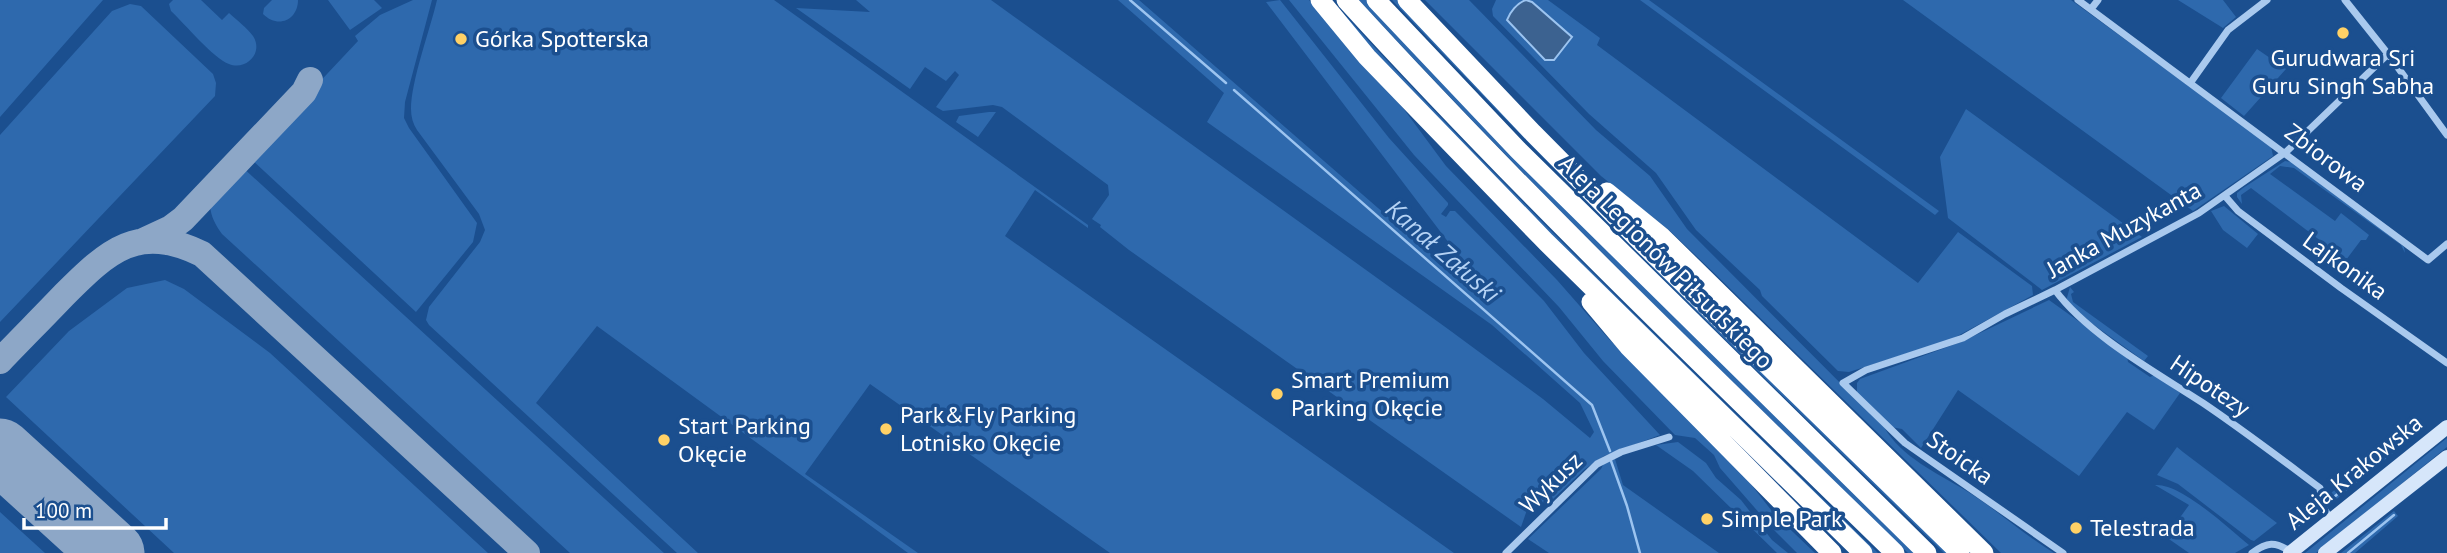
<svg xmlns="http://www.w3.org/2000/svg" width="2447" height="553" font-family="'PT Sans',sans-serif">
	<rect width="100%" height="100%" fill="#1b4f8f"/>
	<!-- green -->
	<path fill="#2e69ad" d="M0 0H103L0 117Z
		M173 0H201L222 20 229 13C237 20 247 28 253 36 264 53 246 71 229 64 214 59 184 23 171 11L169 4Z
		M272 0H298C298 20 278 29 263 14L264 8Z
		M328 0H374L382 8 350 30Z
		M413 0H432L405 102 404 118 409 128 477 223 473 242 416 312 249 157 358 41 355 36 380 15Z
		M437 0H774L1088 225V228L1035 190 1005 236 1454 553H1110L870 384 805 474 918 553H908L597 326 536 403 698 553H677L429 325 426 320 429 307 480 242 485 230 479 214 417 130C413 124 411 117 411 109 411 81 430 30 437 0Z
		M856 0H991L1448 329 1543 399 1590 438 1594 432 1580 403 1492 325 1207 122 1224 93 1118 0H1139L1486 302 1490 297 1266 2 1280 0 1389 138 1448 203V205L1441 214 1446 217 1450 211H1455L1544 301 1584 353 1660 435 1604 456 1585 469 1552 500 1528 507 1521 527 1129 250 1100 227 1101 225 1092 219 1109 195 1108 185 1002 107 993 105 943 111 936 107 959 75 955 71 946 81 925 67 910 89 796 8 870 12Z
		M1289 0H1309L1403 108 1446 166 1557 280 1608 338 1739 469 1775 515 1815 553H1797L1775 531 1720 468 1714 455 1695 438 1675 435 1603 361 1559 307 1414 155Z
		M1331 0C1506 192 1693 372 1878 553H1872L1605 293 1347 25Z
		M1359 0H1366L1414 52 1916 553H1908C1721 372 1535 191 1359 0Z
		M1392 0H1398L1951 553H1944C1757 371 1570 190 1392 0Z
		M1425 0H1469L1596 130 1650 176 1687 229 1884 427C1901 457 1937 473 1965 490 1996 509 2023 534 2054 553H2001L1711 270 1670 231 1601 176Z
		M1496 0H1548L1600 38 1597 45 1918 283 1958 232 2032 286 2033 295 1952 339 1849 372 1838 371 1762 296 1760 290 1696 230 1656 173 1589 114 1493 16 1492 9Z
		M1640 0H1649L1939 211 1935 215Z
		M1903 0H2071L2271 146 2273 156 2193 211Z
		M2178 0H2223L2236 17 2223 28Z
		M130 4 141 6 213 74 216 83 215 96 0 322V135L112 11Z
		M2257 49 2286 69 2244 116 2221 98Z
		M1966 109 2142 237 2042 290 1948 218 1940 157Z
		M989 112H996L978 137 956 122 959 116Z
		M2285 161 2292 162 2379 224 2386 233 2404 247 2405 253 2401 245 2294 168 2280 166 2270 174 2335 221 2341 213 2369 235 2366 240H2361L2346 260 2251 188 2241 195 2242 204 2237 197V193L2243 188Z
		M240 165 664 553H570L222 234C214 223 207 210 212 197Z
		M2224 206 2258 234 2247 248 2223 230 2211 211Z
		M165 280 184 289 270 353 488 553H174L6 397 69 331 127 288Z
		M2070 287 2074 292 2071 294 2073 302 2148 356 2144 361 2069 307 2066 301Z
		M2049 300 2127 356 2128 362 2150 377 2155 375 2180 393 2154 430 2127 412 2079 476 1958 390 1921 448 1902 429 1891 427 1857 394V383L1860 379 1961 342Z
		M2405 438 2409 440 2328 506 2325 502 2327 496 2400 439Z
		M2447 438V447L2316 553H2305Z
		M1678 442 1706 463 1716 478 1741 500 1772 540 1788 553H1777L1693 471 1656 445Z
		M2177 447 2183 452 2277 523 2254 541 2251 540 2178 484 2157 475Z
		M1615 459 1623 485 1719 553H1549L1528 539 1601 469 1605 461Z
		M2155 485C2181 483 2228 528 2249 545L2235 553H2189L2166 537 2189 505Z
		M2394 511 2398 516 2355 553H2341Z
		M0 512 45 553H0Z"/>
	<!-- water -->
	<path fill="#3c6290" stroke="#9cc4f0" stroke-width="2" d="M1526 0 1532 2 1572 37 1554 60H1545L1507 20C1510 12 1517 3 1526 0Z"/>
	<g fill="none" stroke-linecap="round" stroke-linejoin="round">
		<!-- stream -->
		<path stroke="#9cc4f0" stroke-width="2.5" d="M1130 0 1226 83
			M1234 90 1592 405 1610 451
			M1611 461 1627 506 1640 553
			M2327 503 2399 442
			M2298 525 2314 512
			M2348 553 2394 515"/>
		<!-- taxiway -->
		<path stroke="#8da7c7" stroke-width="26" d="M143 241 171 228 183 219 304 92 310 80
			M0 361C21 339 43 317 64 295 109 250 138 223 202 254L527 553"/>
		<!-- runway -->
		<path stroke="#8da7c7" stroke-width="65" d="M0 451 112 553"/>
		<!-- minor -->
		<path stroke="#a9c9ee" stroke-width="7" d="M2078 0 2428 260 2447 244
			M2345 0 2388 54 2447 135
			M2091 9 2098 0
			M2191 82 2228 30 2267 0
			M2225 196 2238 211 2341 288 2447 363
			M2055 290C2088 335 2157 373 2203 403 2243 430 2281 459 2320 488L2322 506 2331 519
			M1506 553 1597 464 1621 452 1669 437
			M2063 553 1905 443 1843 383 1866 370 1963 338 2005 314 2055 290 2199 213 2286 152 2388 54
			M2252 553C2267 542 2275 541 2291 552"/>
		<!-- secondary -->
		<path stroke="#d6e6fa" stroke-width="14" d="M2290 553 2447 427
			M2325 553 2447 457"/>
		<!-- motorway -->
		<path stroke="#fff" stroke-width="19" d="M1320 0 1367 57 1546 242 1863 553
			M1346 0C1521 192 1709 372 1895 553
			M1376 0 1518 150 1927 553
			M1407 0 1533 133 1642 243 1960 553
			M1607 192 1661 236 1984 553
			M1591 302 1628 346 1832 553"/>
	</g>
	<!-- markers -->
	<g fill="#ffd166" stroke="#1b4f8f" stroke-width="2.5">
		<circle cx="2343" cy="33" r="7"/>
		<circle cx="461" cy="39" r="7"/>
		<circle cx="1277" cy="394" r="7"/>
		<circle cx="886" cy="429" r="7"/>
		<circle cx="664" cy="440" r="7"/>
		<circle cx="1707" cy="519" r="7"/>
		<circle cx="2076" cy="528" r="7"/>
	</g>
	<g text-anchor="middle" stroke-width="7" stroke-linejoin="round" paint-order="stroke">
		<!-- poi labels -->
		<g font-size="24" fill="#fff" stroke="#1b4f8f" text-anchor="start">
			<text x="475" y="47">Górka Spotterska</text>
			<text x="2343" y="66" text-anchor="middle">Gurudwara Sri<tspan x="2343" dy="28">Guru Singh Sabha</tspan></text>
			<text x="1291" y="388">Smart Premium<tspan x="1291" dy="28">Parking Okęcie</tspan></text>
			<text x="900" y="423">Park&amp;Fly Parking<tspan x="900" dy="28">Lotnisko Okęcie</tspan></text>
			<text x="678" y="434">Start Parking<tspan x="678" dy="28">Okęcie</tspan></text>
			<text x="1721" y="527">Simple Park</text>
			<text x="2090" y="536">Telestrada</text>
		</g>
		<!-- street labels -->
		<g font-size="24" fill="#fff" stroke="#1b4f8f">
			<text transform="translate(2326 158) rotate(37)" y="8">Zbiorowa</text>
			<text transform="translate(2124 230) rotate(-29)" y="8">Janka Muzykanta</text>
			<text transform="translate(1666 262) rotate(45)" y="8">Aleja Legionów Piłsudskiego</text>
			<text transform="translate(2345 266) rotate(36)" y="8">Lajkonika</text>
			<text transform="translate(2210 386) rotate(34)" y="8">Hipotezy</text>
			<text transform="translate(1960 458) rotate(35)" y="8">Stoicka</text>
			<text transform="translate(2354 472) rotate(-39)" y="8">Aleja Krakowska</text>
			<text transform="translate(1551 483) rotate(-44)" y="8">Wykusz</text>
		</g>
		<!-- water labels -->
		<g font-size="26" font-style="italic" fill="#b5d3f5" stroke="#1b4f8f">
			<text transform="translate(1443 251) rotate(41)" y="9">Kanał Załuski</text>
		</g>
	</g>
	<!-- scale -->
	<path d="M24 518v10h142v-10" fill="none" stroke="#ffffff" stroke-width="3.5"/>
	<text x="35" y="518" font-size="21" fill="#ffffff" stroke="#1b4f8f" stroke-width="5" paint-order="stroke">100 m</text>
</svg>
